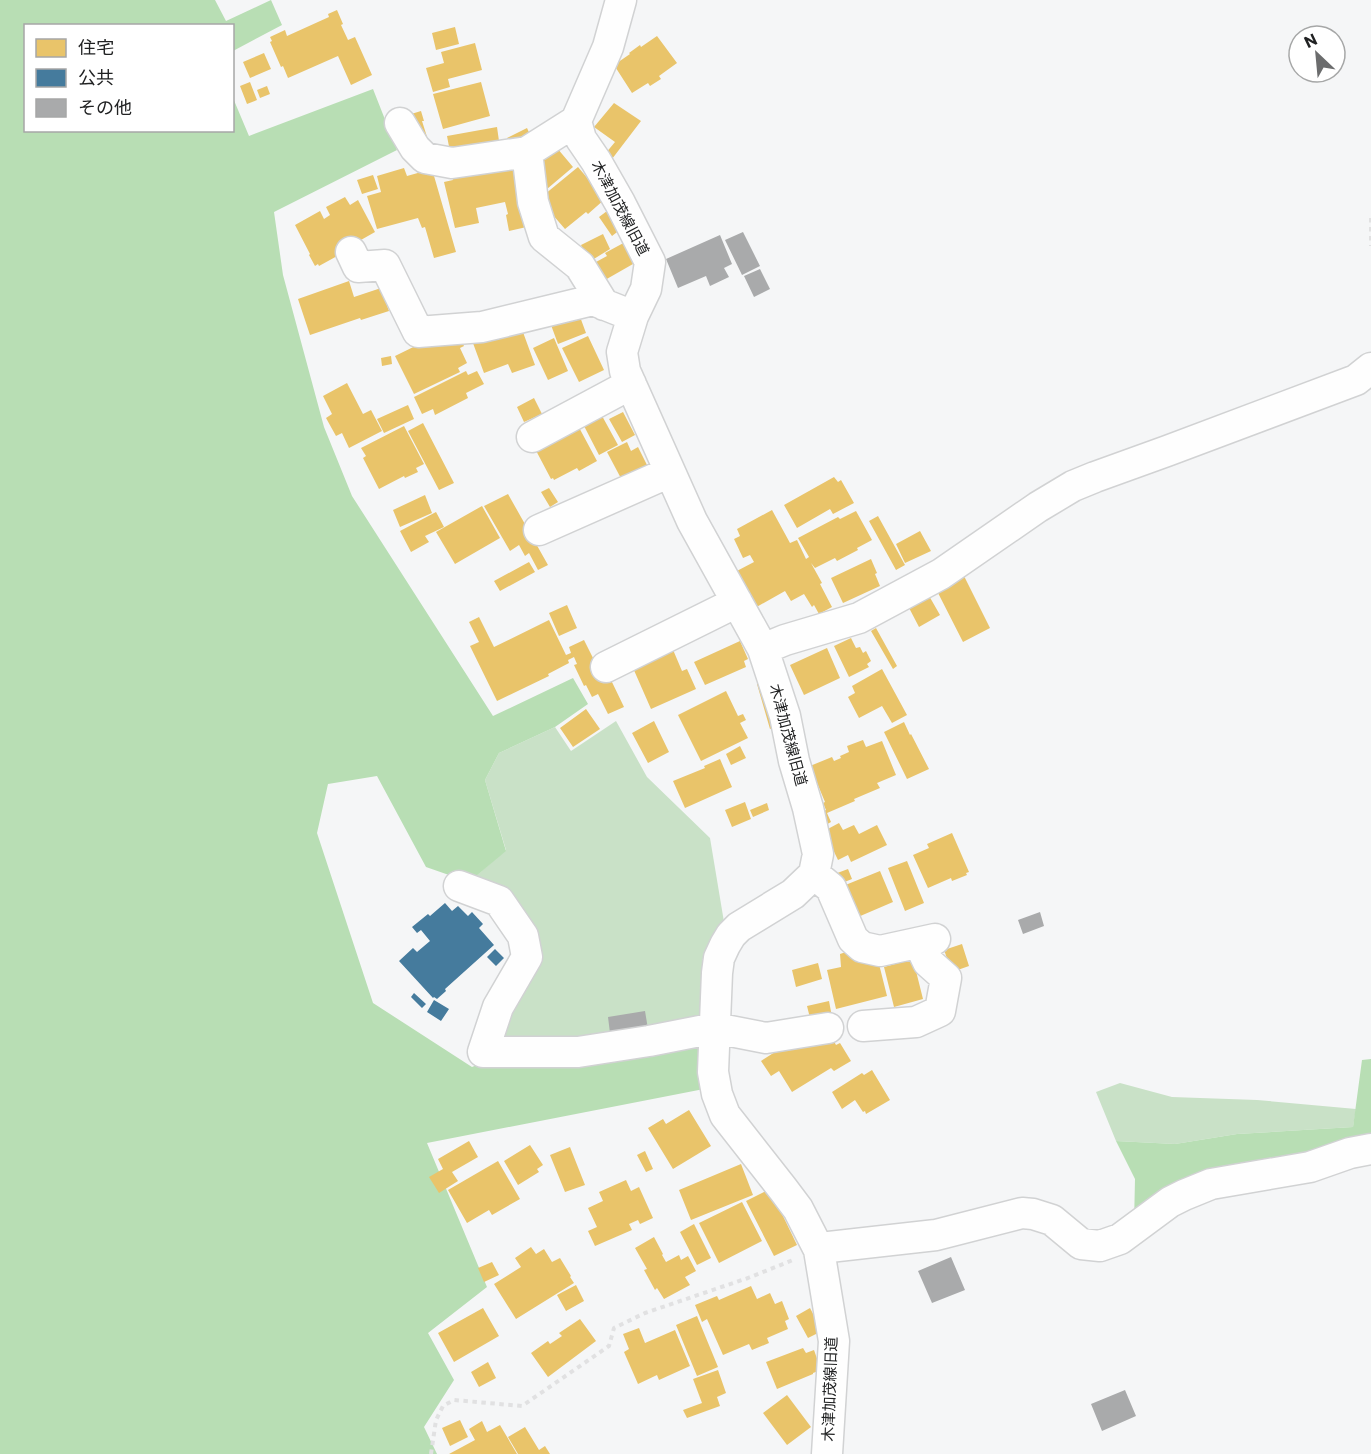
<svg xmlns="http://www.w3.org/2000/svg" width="1371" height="1454" font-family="Commissioner,'Noto Sans JP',sans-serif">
	<rect width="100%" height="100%" fill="#f5f6f7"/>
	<!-- green -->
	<path fill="#c9e1c7" d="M616 721 647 777 710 838 725 928 717 936 702 960 703 1023 496 1048 532 962 469 882 506 850 485 780 499 753 555 727 571 751Z
		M1120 1083 1172 1097 1257 1100 1356 1109 1353 1127 1237 1134 1175 1144 1116 1141 1096 1092Z"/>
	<!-- forest -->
	<path fill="#b8deb4" d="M0 0H215L226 21 271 0 282 25 233 51 232 26H26V130H232L233 98 249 136 373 89 397 150 274 212 283 275 324 427 352 496 493 716 573 678 588 704 555 727 499 753 485 780 506 851 469 882 426 867 377 776 328 784 317 833 373 1003 472 1067 489 1060 703 1023 709 1088 427 1143 487 1287 428 1333 454 1380 424 1427 437 1454H0Z
		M1371 1059V1145L1134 1224 1135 1179 1116 1141 1175 1144 1237 1134 1353 1127 1362 1060Z"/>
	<!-- homes -->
	<path fill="#e9c46a" d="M337 10 343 24 341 25 348 40 355 37 372 75 351 85 338 56 288 78 283 66 281 67 270 42 272 41 270 37 285 30 287 36 329 17 328 14Z
		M455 27 459 44 436 50 432 33Z
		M657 36 677 63 659 76 661 79 650 86 648 83 632 93 614 65 630 54 629 53 640 45 641 47Z
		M475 43 482 70 448 79 450 87 433 92 426 68 444 63 441 52Z
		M264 53 271 69 250 78 243 62Z
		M250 82 257 100 247 104 240 86Z
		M481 82 490 116 443 129 433 94Z
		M267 86 270 94 260 98 257 90Z
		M614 103 641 121 612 159 605 154 615 142 594 127Z
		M421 111 424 121H422L428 140 408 115Z
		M497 127 500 148 451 157 447 136Z
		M527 128 533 141 512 148 507 138Z
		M557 148 573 167 547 189 536 176 537 164Z
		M517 159 531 226 509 231 506 215 508 214 505 202 476 208 479 223 455 228 444 182 453 180 450 169Z
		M578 167 605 199 588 214 586 212 565 229 539 199Z
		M404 168 407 176 432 169 456 252 434 258 425 227 422 228 418 218 377 229 367 196 381 192 377 176Z
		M373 175 378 189 362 194 357 180Z
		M345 197 350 205 358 200 375 232 338 253 339 255 319 266 318 264 315 266 309 255 310 254 295 225 320 211 324 219 330 215 326 207Z
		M611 208 625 226 612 236 599 217Z
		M603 234 610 249 589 262 581 245Z
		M629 240 640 260 605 280 596 262 607 256 605 253Z
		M349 281 354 297 381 288 389 311 361 320 360 318 310 335 298 299Z
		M579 314 586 333 558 344 551 325Z
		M520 324 535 365 512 373 508 364 484 373 470 335Z
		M446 331 457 333 464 346 460 348 467 363 458 368 460 372 414 394 395 356Z
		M588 336 604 370 579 382 562 348Z
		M554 338 568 371 548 380 533 348Z
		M391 356 392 364 382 366 381 358Z
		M466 371 468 375 477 371 484 384 466 393 468 398 435 415 433 409 422 414 414 397Z
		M347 383 363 414 371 410 382 431 349 448 342 433 336 436 326 418 332 414 323 396Z
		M534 398 542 414 524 422 517 407Z
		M408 405 414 419 384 433 377 419Z
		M623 412 635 435 622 442 609 419Z
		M601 414 618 445 599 455 583 424Z
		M575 420 597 461 579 471 577 468 554 480 553 478 551 479 532 443Z
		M423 423 454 483 439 490 408 431Z
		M404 426 424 464 416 468 418 472 405 478 404 476 379 489 363 458 366 456 361 448Z
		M627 442 631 451 638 447 650 471 624 484 607 452Z
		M834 477 838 482 841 480 854 503 833 514 830 509 797 528 784 505Z
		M549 488 558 502 550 507 541 492Z
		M508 494 548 565 538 570 529 553 525 556 519 545 510 551 484 506Z
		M425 495 432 513 400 527 393 510Z
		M482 506 500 538 455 564 436 532Z
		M772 510 790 543 797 540 806 559 809 557 798 538 838 517 840 519 856 511 872 540 857 548 858 550 837 561 835 558 815 568 811 563 822 583 820 584 832 607 819 614 814 605 812 607 804 594 791 601 785 591 753 609 733 573 754 562 750 555 743 558 734 539 740 536 737 529Z
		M436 512 444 527 425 536 429 542 411 552 400 531Z
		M878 516 905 565 896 570 869 521Z
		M920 531 931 551 905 563 896 544Z
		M871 559 877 573 875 574 880 586 843 603 831 578Z
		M529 562 535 572 500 591 494 581Z
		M964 576 990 628 963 642 936 589Z
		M928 594 940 615 919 627 907 604Z
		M567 605 577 628 559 636 549 613Z
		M479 617 494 647 549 620 566 655 571 653 569 647 584 640 605 682 611 680 624 707 608 714 598 694 592 697 586 685 584 686 574 665 577 664 574 657 568 660 569 663 548 674 549 676 497 701 470 646 479 642 469 622Z
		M876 628 897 666 893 669 871 631Z
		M851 638 856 648 860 647 863 653 866 651 871 661 867 664 869 667 849 677 834 646Z
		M740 641 748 659 744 661 746 667 705 685 694 662Z
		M671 645 682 671 687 669 696 689 651 709 633 668Z
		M827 648 840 678 804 695 790 665Z
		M882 669 907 715 892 723 882 706 859 718 848 697 855 693 852 686Z
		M768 680 782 725 770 729 757 684Z
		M726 691 738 716 743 714 746 720 740 723 748 738 701 761 678 715Z
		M586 709 600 729 573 747 560 728Z
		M654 721 669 752 648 763 632 733Z
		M904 722 910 735 911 734 929 769 907 779 884 732Z
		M863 740 866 747 882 741 896 775 877 783 880 788 854 799 855 801 827 813 831 822 822 827 817 814 826 810 823 803 825 802 810 766 832 757 834 761 841 758 840 756 849 752 847 746Z
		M740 746 746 758 731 765 726 754Z
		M720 759 732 787 685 808 673 781 705 768 704 766Z
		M745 802 751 819 732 827 725 810Z
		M767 803 769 810 753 817 750 810Z
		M839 823 843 830 854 825 859 834 877 825 887 845 851 862 848 855 838 860 824 831Z
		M952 833 969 872 966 873 967 875 952 881 951 878 928 888 913 855 929 848 927 844Z
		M907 861 924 903 905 911 888 868Z
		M848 869 852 879 837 885 832 875Z
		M880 871 893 902 851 920 838 888Z
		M962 944 969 966 952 972 944 950Z
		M846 952 847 954 854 952 878 960 887 996 836 1009 827 970 841 967 840 954Z
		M913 959 923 999 894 1007 884 967Z
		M818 963 822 979 796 987 792 970Z
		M829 1001 832 1017 811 1022 807 1006Z
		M810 1035 816 1045 831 1036 836 1045 840 1043 851 1061 834 1071 831 1068 792 1092 779 1071 771 1076 761 1061 786 1045Z
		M872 1070 890 1100 866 1114 865 1111 863 1112 855 1100 842 1109 832 1092 862 1073 864 1075Z
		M689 1110 711 1146 673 1169 648 1128 663 1119 666 1124Z
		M469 1141 478 1157 452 1172 458 1181 439 1193 429 1177 443 1169 438 1159Z
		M530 1145 543 1165 537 1169 539 1172 518 1185 504 1161Z
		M570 1147 585 1185 565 1192 550 1155Z
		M645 1151 653 1169 646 1172 637 1155Z
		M498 1161 520 1199 492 1215 489 1210 467 1223 448 1190Z
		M741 1164 753 1195 691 1220 679 1190Z
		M626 1180 631 1191 639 1187 653 1218 640 1224 638 1220 629 1224 632 1230 595 1246 588 1231 597 1227 588 1208 603 1201 599 1192Z
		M770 1189 797 1245 774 1256 746 1201Z
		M742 1202 762 1241 719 1263 699 1223Z
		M694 1224 711 1258 697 1265 680 1232Z
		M654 1237 663 1254 662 1255 666 1262 679 1255 681 1260 688 1256 696 1271 685 1277 690 1285 664 1299 657 1288 655 1290 644 1270 647 1269 635 1248Z
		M531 1247 536 1254 544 1249 552 1262 560 1258 571 1276 570 1277 574 1283 516 1319 494 1284 521 1267 515 1258Z
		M492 1262 499 1275 484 1282 478 1268Z
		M576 1285 584 1301 566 1311 557 1295Z
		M751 1286 757 1299 770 1293 775 1304 782 1301 789 1319 785 1321 788 1329 767 1338 769 1343 752 1350 749 1344 723 1355 707 1319 702 1322 695 1305 717 1296 719 1300Z
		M483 1308 499 1336 454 1362 438 1333Z
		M810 1308 822 1331 808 1338 796 1316Z
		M697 1316 718 1367 697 1376 676 1325Z
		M580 1319 596 1341 548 1377 531 1353 548 1341 550 1344 562 1336 559 1333Z
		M639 1328 645 1343 675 1330 690 1366 659 1380 657 1375 638 1384 624 1352 629 1349 623 1334Z
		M803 1348 806 1353 814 1350 821 1370 813 1373V1374L777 1389 766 1362Z
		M488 1362 496 1378 479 1387 471 1372Z
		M718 1370 726 1393 717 1397 720 1406 687 1418 683 1410 702 1403 693 1379Z
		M787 1395 811 1427 787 1445 763 1413Z
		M460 1420 468 1437 450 1446 442 1428Z
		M482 1421 487 1432 500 1425 517 1454H449L475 1440 469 1429Z
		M525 1427 539 1450 545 1446 550 1454H518L508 1437Z"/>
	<!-- public -->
	<path fill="#457b9d" d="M445 903 452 911 458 906 468 916 472 912 483 924 479 928 494 945 445 989 446 991 437 999 434 997 433 998 399 961 413 948 417 952 430 941 421 930 417 933 412 927 428 914 430 916Z
		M495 949 504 958 496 966 487 957Z
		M414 993 426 1004 422 1008 411 997Z
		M434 1000 449 1009 441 1021 427 1012Z"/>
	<!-- building -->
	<path fill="#a9aaab" d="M743 232 760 266 742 275 725 240Z
		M720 235 732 264 724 268 729 277 710 286 706 276 678 288 666 259Z
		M760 269 770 289 754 297 744 276Z
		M1040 912 1044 926 1023 934 1018 920Z
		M645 1011 649 1035 611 1041 608 1017Z
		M951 1257 965 1290 932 1303 918 1271Z
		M1125 1390 1136 1416 1102 1431 1091 1404Z"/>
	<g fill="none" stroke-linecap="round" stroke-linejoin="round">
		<defs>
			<path id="minor" d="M621 0 608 47 576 121 581 139 596 161 620 203 650 262 646 289 633 316 622 352 625 371 692 521 763 649 785 716 794 761 808 808 818 854 814 874 793 894 739 927 731 935 725 945 719 958 717 973 713 1072 717 1094 725 1115 783 1189 798 1209 819 1250 834 1341 827 1454
				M400 123 415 148 425 158 452 163 527 152 576 121
				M527 152 533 202 544 237 580 266 604 305
				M351 252 358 267 385 265 418 332 482 327 593 300 633 316
				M532 437 631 384
				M539 530 670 472
				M763 649 785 640 859 618 941 574 1038 507 1073 486 1095 477 1167 451 1356 380 1371 368
				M606 667 737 602
				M814 874 831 888 853 939 862 947 880 951 935 939
				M459 886 499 901 523 936 527 957 498 1007 483 1052H578L649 1041 715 1028 766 1038 828 1028
				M863 1026 916 1022 940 1011 946 978 928 962 919 943
				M819 1250 829 1247 936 1235 1022 1213 1033 1214 1052 1220 1081 1244 1100 1246 1120 1239 1170 1202 1184 1195 1211 1184 1310 1167 1350 1153 1371 1149"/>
		</defs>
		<!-- minor casing -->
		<use href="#minor" stroke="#d1d2d3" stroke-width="33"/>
		<!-- path -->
		<path stroke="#e1e1e2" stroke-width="4" stroke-dasharray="4.5 4.5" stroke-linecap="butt" d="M1371 218V246
			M431 1454 436 1420 443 1406 454 1400 522 1406 609 1346 614 1328 645 1313 748 1278 793 1260"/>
		<!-- minor -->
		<use href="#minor" stroke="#fefefe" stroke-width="30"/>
	</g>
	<g text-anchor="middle" stroke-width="6" stroke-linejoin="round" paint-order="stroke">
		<!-- street labels -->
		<g font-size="15" fill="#212223" stroke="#fff">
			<text transform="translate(620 208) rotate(62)" y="5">木津加茂線旧道</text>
			<text transform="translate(788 735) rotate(75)" y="5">木津加茂線旧道</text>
			<text transform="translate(830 1389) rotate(-88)" y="5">木津加茂線旧道</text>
		</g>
	</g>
	<!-- legend -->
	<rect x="24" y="24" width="210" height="108" fill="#ffffff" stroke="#a6a7a7" stroke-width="1.5"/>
	<rect x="36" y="39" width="30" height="18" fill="#e9c46a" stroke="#a6a7a7" stroke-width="1.5"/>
	<text x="78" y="54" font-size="18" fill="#212223">住宅</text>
	<rect x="36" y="69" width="30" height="18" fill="#457b9d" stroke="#a6a7a7" stroke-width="1.5"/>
	<text x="78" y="84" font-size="18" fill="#212223">公共</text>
	<rect x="36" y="99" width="30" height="18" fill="#a9aaab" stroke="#a6a7a7" stroke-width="1.5"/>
	<text x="78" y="114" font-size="18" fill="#212223">その他</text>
	<!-- north arrow -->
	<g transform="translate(1317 54) rotate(334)"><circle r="28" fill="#ffffff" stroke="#a6a7a7" stroke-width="1.5"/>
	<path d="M0-4.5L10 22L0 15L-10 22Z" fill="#6b6c6d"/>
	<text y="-9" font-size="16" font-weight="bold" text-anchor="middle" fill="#212223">N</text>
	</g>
</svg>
